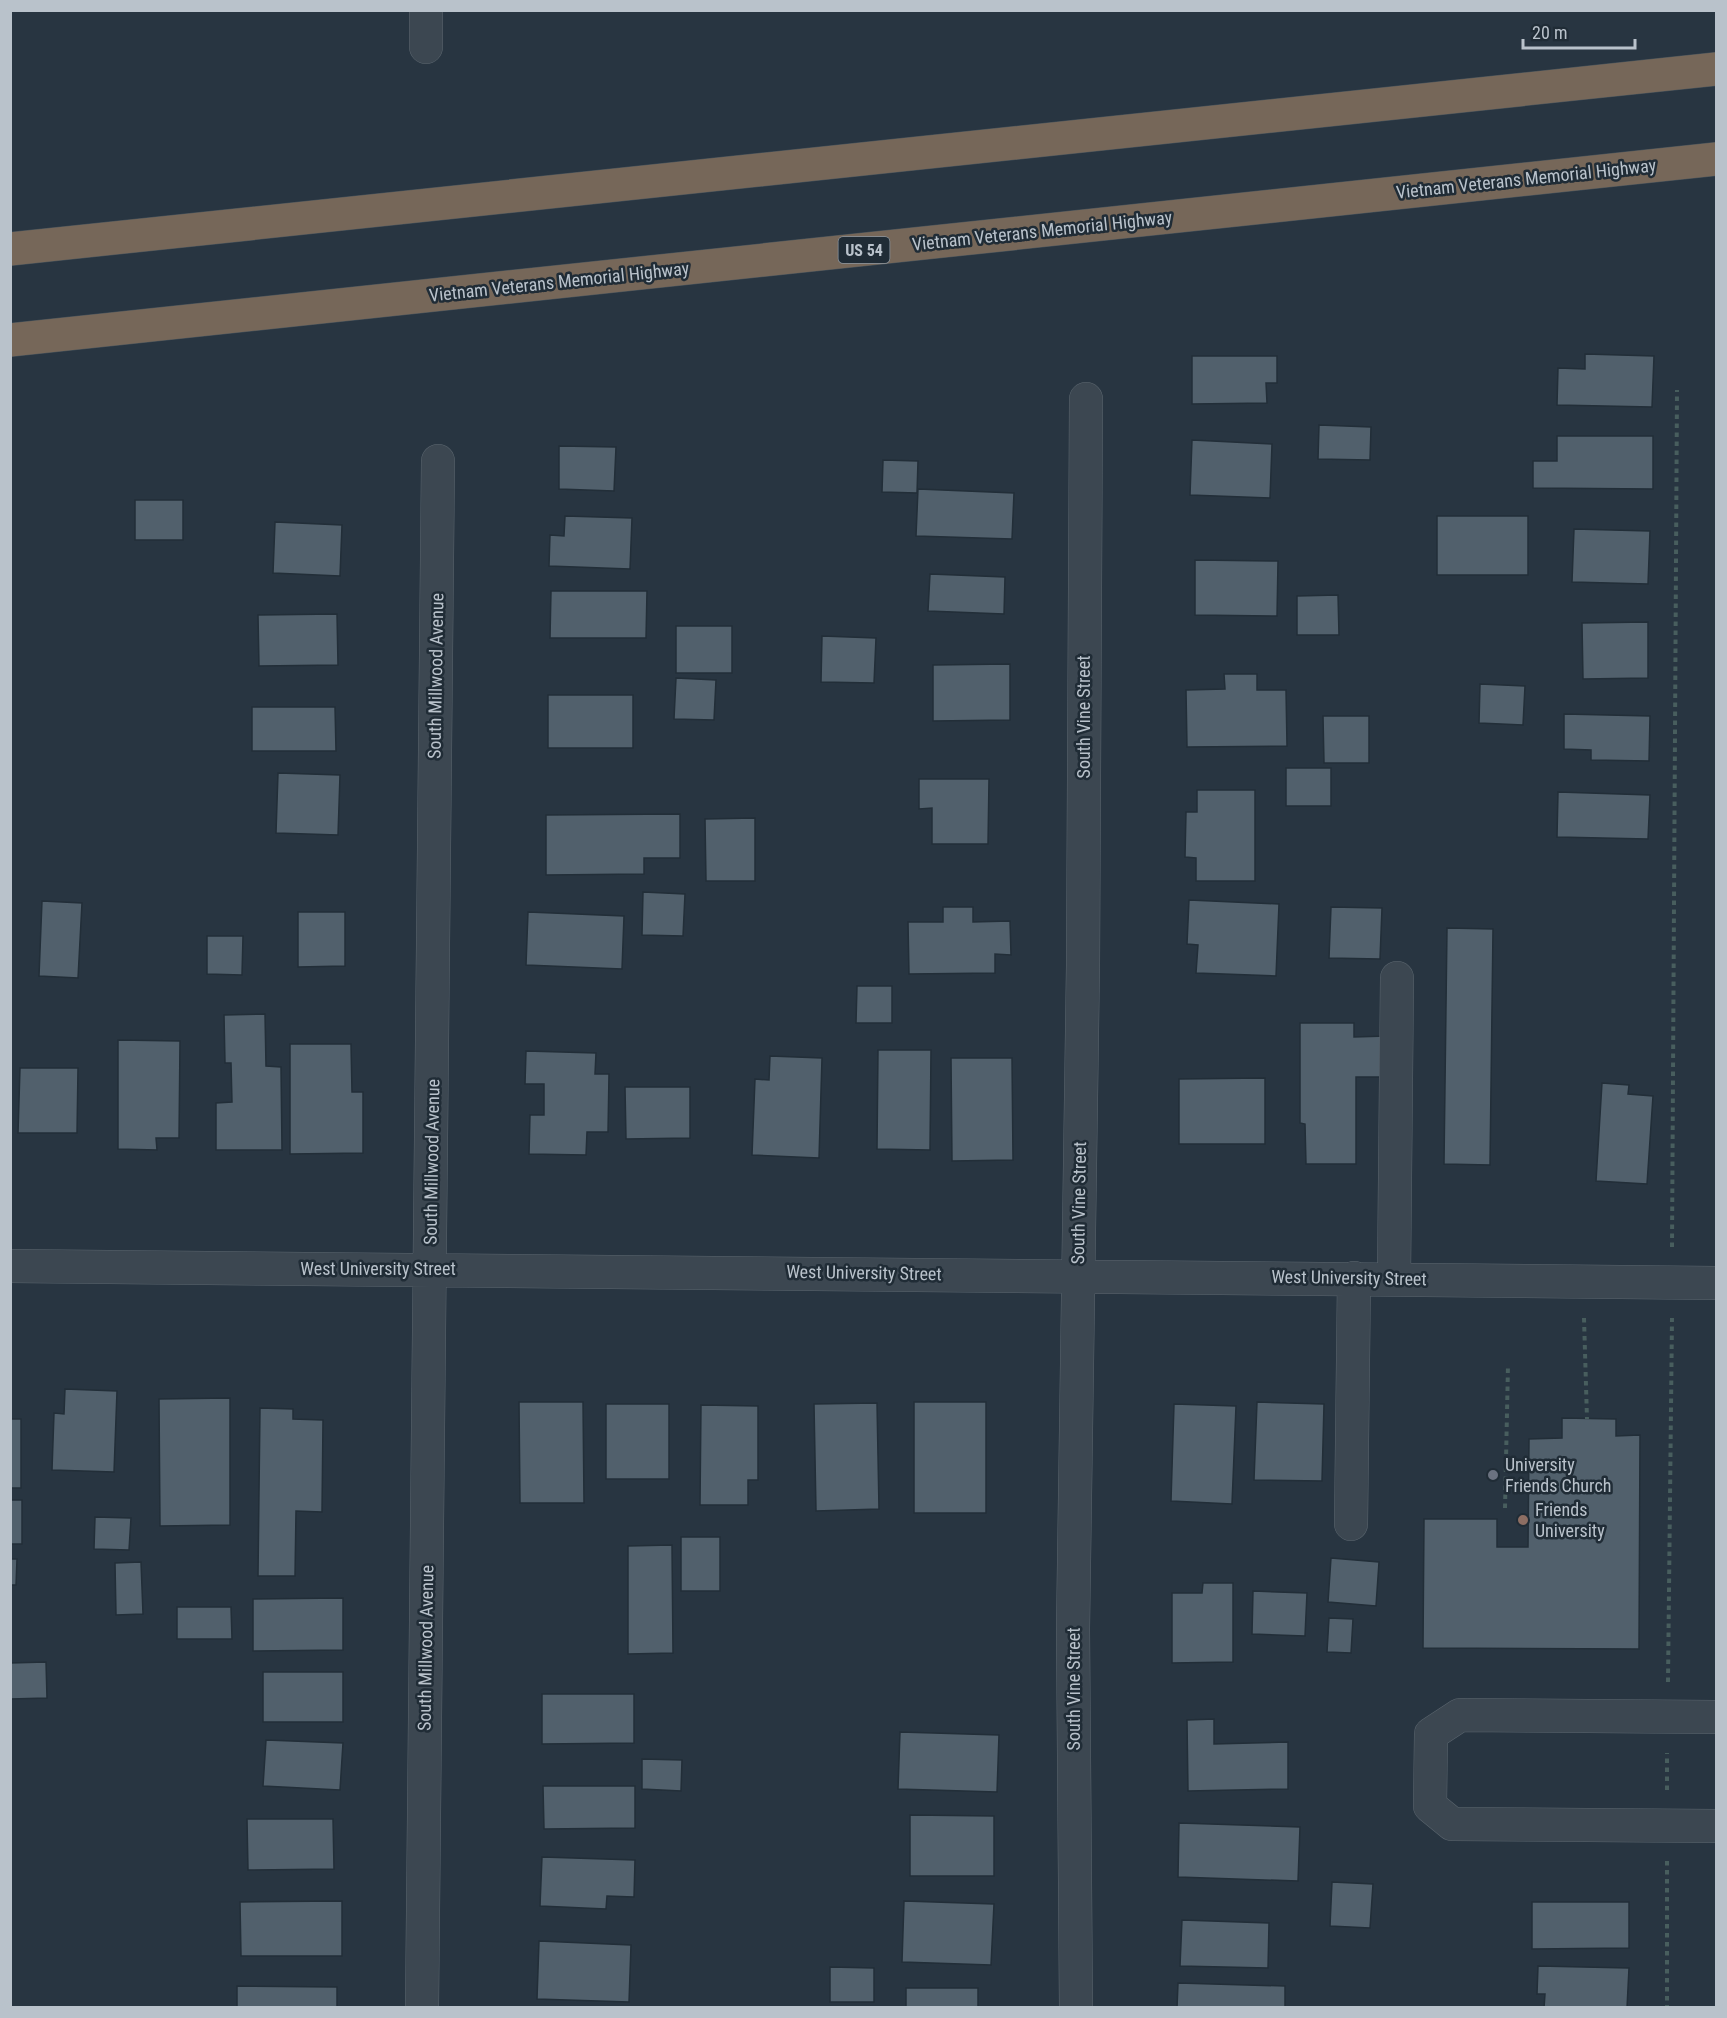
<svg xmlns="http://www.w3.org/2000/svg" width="1727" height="2018" font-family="'Roboto Condensed',sans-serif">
	<rect width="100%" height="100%" fill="#283541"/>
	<!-- building -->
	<path fill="#51606c" stroke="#222e38" stroke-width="1.5" d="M1585 354 1654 356 1652 407 1557 405 1558 368 1585 369Z
		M1192 356H1277V383H1266L1267 403 1192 404Z
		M1319 425 1371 427 1370 460 1318 459Z
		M1557 436H1653V489L1533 488V461H1557Z
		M1192 440 1272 444 1270 498 1190 495Z
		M559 446 616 447 614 491 559 489Z
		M883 460 918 461 917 493 882 492Z
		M918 489 1014 493 1012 539 916 536Z
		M135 500H183V540H135Z
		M565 516 632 518 630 569 549 566 550 535 564 536Z
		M1437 516H1528V575H1437Z
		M275 522 342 525 340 576 273 573Z
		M1574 529 1650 531 1648 584 1572 582Z
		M1195 560 1278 561 1277 616 1195 615Z
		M930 574 1005 577 1004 614 928 611Z
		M551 591H647L646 638H550Z
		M1338 595 1339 635H1297V596Z
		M337 614 338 665 259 666 258 615Z
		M1648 622V678L1583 679 1582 623Z
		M676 626H732V673H676Z
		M822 636 876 638 874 683 821 682Z
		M1010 664V720L933 721V665Z
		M1224 674H1257V690H1286L1287 746 1187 747 1186 690 1225 689Z
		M676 678 716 680 714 720 674 719Z
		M1480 684 1525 686 1523 725 1479 723Z
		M548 695H633V748H548Z
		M252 707H335L336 751H252Z
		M1564 714 1650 716 1649 761 1591 760V750L1564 749Z
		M1323 716H1369V763H1324Z
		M1286 768H1331V806H1286Z
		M278 773 340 775 338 835 276 833Z
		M919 779H989L988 844H932V808L919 809Z
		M1197 790H1255V881H1196V858L1185 857 1186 812H1197Z
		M1558 792 1650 795 1648 839 1557 837Z
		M680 814V858H644V874L546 875V815Z
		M755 818V881H706L705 819Z
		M643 892 685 894 683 936 642 935Z
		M1189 900 1279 904 1276 976 1196 973 1198 945 1187 944Z
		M42 901 82 903 78 978 39 976Z
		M943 907H973V922L1010 921 1011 955 995 954V973L909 974 908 922H943Z
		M1331 907 1382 908 1380 959 1329 958Z
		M298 912H345V966L298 967Z
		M528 912 624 916 622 969 526 965Z
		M1447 928 1493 929 1490 1165 1444 1164Z
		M207 936H243L242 975 207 974Z
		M857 986H892V1023H856Z
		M265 1014 266 1066 281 1067 282 1150H216V1103L232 1102 231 1063H225L224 1015Z
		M1300 1023H1354V1037L1387 1036V1077H1356V1164H1306L1305 1124 1300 1123Z
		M118 1040 180 1041 179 1138H156L157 1150 118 1149Z
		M290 1044H351L352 1092H363V1153L290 1154Z
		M878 1050H931L930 1150 877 1149Z
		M526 1051 596 1053 595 1074H609L608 1132H587L586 1155 529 1154 530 1115H544V1084H525Z
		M770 1056 822 1058 819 1158 752 1155 755 1079 769 1080Z
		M951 1058H1012L1013 1160 952 1161Z
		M20 1068H78L77 1133H18Z
		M1265 1078V1144H1179V1079Z
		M1602 1083 1629 1085 1628 1094 1653 1096 1647 1184 1596 1181Z
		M625 1087H690V1138L626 1139Z
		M65 1389 117 1391 114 1472 52 1470 54 1413 64 1414Z
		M230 1398V1525L160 1526 159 1399Z
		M519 1402H583L584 1503H520Z
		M914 1402H986V1513H914Z
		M1257 1402 1324 1404 1322 1481 1254 1480Z
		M877 1403 879 1509 816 1511 814 1404Z
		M606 1404H669V1479H606Z
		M1174 1404 1236 1406 1232 1504 1171 1501Z
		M701 1405 758 1406V1480H748V1505H700Z
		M260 1408 293 1409V1419L323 1420 322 1512 296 1511 295 1576H258Z
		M1562 1418 1616 1419V1436L1640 1435 1639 1649 1423 1648 1424 1519H1497V1547H1528L1529 1439 1562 1438Z
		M10 1419H21V1488H10Z
		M10 1500H22V1544H10Z
		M95 1517 131 1518 129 1550 94 1549Z
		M681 1537H720V1591H681Z
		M672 1545 673 1653 628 1654V1546Z
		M1331 1558 1379 1562 1376 1606 1328 1602Z
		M10 1559H17L16 1585H10Z
		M141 1562 143 1614 116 1615 115 1563Z
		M1203 1583H1233V1662L1172 1663V1593H1202Z
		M1253 1591 1307 1593 1305 1636 1252 1634Z
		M343 1598V1650L253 1651V1599Z
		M177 1607H231L232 1639H177Z
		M1329 1618 1353 1619 1351 1653 1327 1652Z
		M46 1662 47 1698 10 1699V1663Z
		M263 1672H343V1722H263Z
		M542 1694H634V1743L542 1744Z
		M1214 1719V1744L1288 1742V1789L1188 1791 1187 1720Z
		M900 1732 999 1735 997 1792 898 1789Z
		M266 1740 343 1743 340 1790 263 1786Z
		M642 1759 682 1760 681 1791 642 1789Z
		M543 1786H635V1828L544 1829Z
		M910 1815 994 1816V1876H910Z
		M247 1819H333L334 1869 248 1870Z
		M1179 1823 1300 1827 1298 1881 1178 1877Z
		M542 1857 635 1860 634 1897 607 1896 606 1909 540 1906Z
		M1332 1882 1373 1884 1370 1928 1330 1926Z
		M342 1901V1956H241L240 1902Z
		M904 1901 994 1904 991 1965 902 1962Z
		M1532 1902H1629V1948L1532 1949Z
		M1182 1920 1269 1923 1268 1968 1180 1966Z
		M539 1941 631 1945 629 2002 537 1999Z
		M1538 1966 1629 1968 1627 2008H1544L1545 1994H1537Z
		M830 1967 874 1968V2002H830Z
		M1178 1983 1285 1986V2008H1177Z
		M237 1986 337 1987V2008H237Z
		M906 1988H978V2008H906Z"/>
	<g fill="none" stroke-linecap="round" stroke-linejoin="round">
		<defs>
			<path id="minor" d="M426 47V10
				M10 1266 1716 1283
				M1394 1279 1397 978
				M1351 1524 1354 1278
				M1716 1717 1460 1715 1431 1734 1430 1806 1452 1824 1716 1826
				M422 2008 438 461
				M1076 2008 1073 1629 1083 965 1086 399"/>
			<path id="highway" d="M10 249 1716 69
				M10 340 1716 159"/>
		</defs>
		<!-- minor casing -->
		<use href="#minor" stroke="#5a656e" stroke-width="34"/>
		<!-- highway casing -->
		<use href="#highway" stroke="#46525b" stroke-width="34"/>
		<!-- path -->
		<path stroke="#485e5e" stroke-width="4" stroke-dasharray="4.5 4.5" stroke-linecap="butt" d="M1672 1247 1677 390
			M1584 1318 1587 1419
			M1505 1508 1508 1365
			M1668 1682 1672 1318
			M1667 1790V1753
			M1667 1861V2008"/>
		<!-- minor -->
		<use href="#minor" stroke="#3c4751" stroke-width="33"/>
		<!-- highway -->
		<use href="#highway" stroke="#766759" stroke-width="33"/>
	</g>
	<!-- markers -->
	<circle fill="#6b7280" stroke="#202c36" stroke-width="2" cx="1493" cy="1475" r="6"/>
	<circle fill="#8d6e63" stroke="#202c36" stroke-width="2" cx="1523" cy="1520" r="6"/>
	<g text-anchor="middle" stroke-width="5" stroke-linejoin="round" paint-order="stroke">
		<!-- shield labels -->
		<rect fill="#202c36" stroke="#8b959e" stroke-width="1.5" x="838.5" y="237" width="51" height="26" rx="4.5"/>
		<g font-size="16" font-weight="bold" fill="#b9c2cb">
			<text x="864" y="256">US 54</text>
		</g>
		<!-- street labels -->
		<g font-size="18" fill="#b9c2cb" stroke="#202c36">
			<text transform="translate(1526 179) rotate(-6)" y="6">Vietnam Veterans Memorial Highway</text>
			<text transform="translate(1042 231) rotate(-6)" y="6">Vietnam Veterans Memorial Highway</text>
			<text transform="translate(559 282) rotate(-6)" y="6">Vietnam Veterans Memorial Highway</text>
			<text transform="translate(436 676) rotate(-89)" y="6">South Millwood Avenue</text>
			<text transform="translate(1084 717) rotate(-90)" y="6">South Vine Street</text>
			<text transform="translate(432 1162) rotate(-89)" y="6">South Millwood Avenue</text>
			<text transform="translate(1079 1203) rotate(-89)" y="6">South Vine Street</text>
			<text x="378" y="1275">West University Street</text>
			<text transform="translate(864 1273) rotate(1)" y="6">West University Street</text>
			<text transform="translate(1349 1278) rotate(1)" y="6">West University Street</text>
			<text transform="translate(426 1648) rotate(-89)" y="6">South Millwood Avenue</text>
			<text transform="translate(1074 1689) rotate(-90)" y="6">South Vine Street</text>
		</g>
		<!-- poi labels -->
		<g font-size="18" fill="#b9c2cb" stroke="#202c36" text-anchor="start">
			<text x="1505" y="1471">University<tspan x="1505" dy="21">Friends Church</tspan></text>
			<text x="1535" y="1516">Friends<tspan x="1535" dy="21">University</tspan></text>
		</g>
	</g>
	<!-- border -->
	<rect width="1727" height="2018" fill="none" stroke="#b9c2cb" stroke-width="24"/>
	<!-- scale -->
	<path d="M1523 39v9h112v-9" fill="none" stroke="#b9c2cb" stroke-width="3"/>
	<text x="1532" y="39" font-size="18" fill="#b9c2cb" stroke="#202c36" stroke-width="4.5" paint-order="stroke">20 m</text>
</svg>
